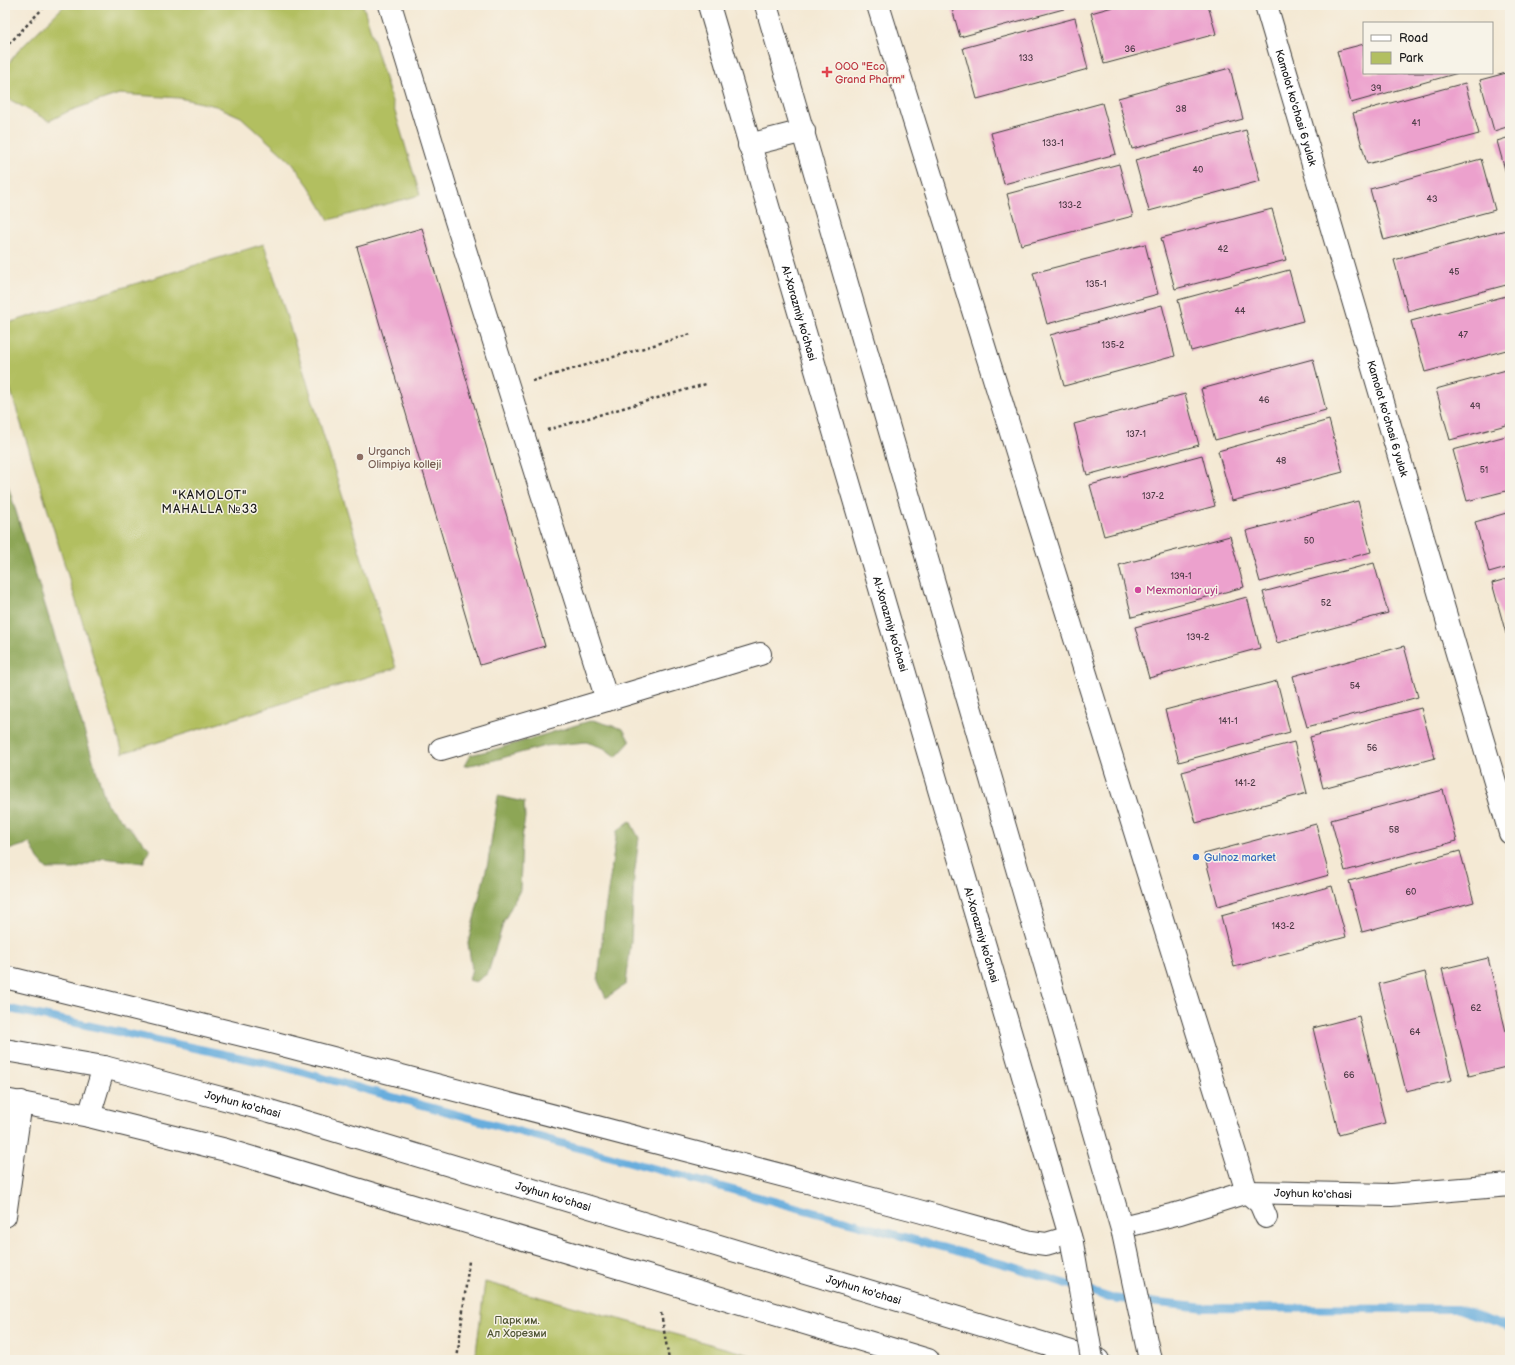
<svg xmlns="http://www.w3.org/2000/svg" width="1515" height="1365" font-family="'Balsamiq Sans',sans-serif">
	<rect width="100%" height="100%" fill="#f7f3e8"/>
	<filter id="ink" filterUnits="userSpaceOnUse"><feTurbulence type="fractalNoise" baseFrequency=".025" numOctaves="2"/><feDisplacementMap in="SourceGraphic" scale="8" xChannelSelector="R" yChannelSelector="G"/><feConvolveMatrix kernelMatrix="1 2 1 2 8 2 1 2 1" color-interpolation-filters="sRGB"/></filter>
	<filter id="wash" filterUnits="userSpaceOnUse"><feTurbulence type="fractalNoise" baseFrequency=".012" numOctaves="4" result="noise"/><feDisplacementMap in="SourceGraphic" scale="16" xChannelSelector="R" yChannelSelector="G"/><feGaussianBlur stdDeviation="0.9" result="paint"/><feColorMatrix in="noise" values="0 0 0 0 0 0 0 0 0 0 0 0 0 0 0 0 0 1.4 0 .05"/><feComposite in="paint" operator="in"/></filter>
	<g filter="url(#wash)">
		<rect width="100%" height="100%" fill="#f4e9d4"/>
		<!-- green -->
		<path fill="#b2bf61" stroke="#676e3e" d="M65 5H363L420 195 329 220 309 186 292 163 241 117 216 106 179 98 119 94 69 111 49 121 5 97V68L19 50Z
			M264 244 396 668 123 753 5 372V324Z
			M485 1282 768 1360H475Z"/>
		<!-- forest -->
		<path fill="#8da657" stroke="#54613a" d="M5 476 107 805 150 849 143 863 104 858 75 869H47L38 859 30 843 5 851Z
			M593 720 623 729 630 742 616 757 604 748 586 742 545 746 491 761 464 766 470 755 500 748Z
			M498 796 524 802 525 817 522 839 520 890 504 921 488 973 476 982 469 980 472 969 468 943 488 862Z
			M630 821 639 838 634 877 631 941 626 984 606 998 598 981 605 911 617 831Z"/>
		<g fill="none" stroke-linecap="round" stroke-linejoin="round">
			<!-- stream -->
			<path stroke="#68addd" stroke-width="8" d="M5 1008 276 1065 1014 1267 1111 1298 1206 1308 1458 1309 1510 1327"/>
		</g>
		<g id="blocks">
			<!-- building -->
			<path fill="#eca1cd" d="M951 5H1071V7L960 37Z
				M1120 5H1208L1216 34 1104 64 1091 13Z
				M1075 18 1088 69 977 99 963 48Z
				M1364 44V73H1458L1351 103 1337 51Z
				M1230 68 1243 119 1132 149 1118 98Z
				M1510 72V126L1494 131 1480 80Z
				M1465 83 1479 134 1367 164 1353 113Z
				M1102 103 1116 154 1004 184 991 133Z
				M1246 130 1260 181 1149 211 1135 160Z
				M1510 137V188L1497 141Z
				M1481 159 1495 210 1384 240 1370 189Z
				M1119 164 1133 216 1021 245 1007 194Z
				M1272 209 1286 260 1175 289 1161 238Z
				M422 228 545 646 480 665 357 247Z
				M1506 230 1510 245V284L1408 311 1394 260Z
				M1145 244 1158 294 1047 324 1033 273Z
				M1289 270 1303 321 1191 351 1178 300Z
				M1510 295V349L1425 372 1411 321Z
				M1162 305 1175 356 1064 386 1050 335Z
				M1313 359 1326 410 1215 440 1201 389Z
				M1510 369V424L1450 440 1436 389Z
				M1185 394 1199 445 1087 475 1074 424Z
				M1329 420 1343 472 1232 501 1218 451Z
				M1510 435V490L1467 501 1453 450Z
				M1202 455 1215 506 1104 536 1090 485Z
				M1358 501 1371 552 1260 582 1246 531Z
				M1510 512V567L1489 573 1475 522Z
				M1230 536 1244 587 1132 617 1119 565Z
				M1374 563 1388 613 1277 643 1263 592Z
				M1510 578V633L1506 634 1492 583Z
				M1247 597 1260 648 1149 678 1135 627Z
				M1404 646 1418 697 1307 727 1293 676Z
				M1277 681 1290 732 1179 762 1165 710Z
				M1421 708 1435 758 1323 788 1310 737Z
				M1294 742 1307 793 1196 823 1182 772Z
				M1443 790 1457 841 1345 871 1331 820Z
				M1316 824 1329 875 1218 906 1204 854Z
				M1460 851 1474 902 1362 932 1349 881Z
				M1332 886 1346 937 1234 967 1221 916Z
				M1488 958 1510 1048V1066L1469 1076 1442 969Z
				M1425 972 1452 1080 1406 1091 1379 984Z
				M1359 1016 1385 1123 1339 1135 1313 1028Z"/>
		</g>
	</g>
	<g filter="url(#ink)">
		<use href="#blocks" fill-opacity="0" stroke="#3c3b38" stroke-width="1"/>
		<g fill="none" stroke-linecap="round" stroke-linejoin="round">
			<defs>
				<g id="minor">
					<path d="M390 5 450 202 607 700 760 654"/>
					<path d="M878 5 1247 1192 1260 1203 1266 1217"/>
					<path id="s1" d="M1266 5 1510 833"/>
					<path d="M441 749 607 700"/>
					<path d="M5 977 275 1043 915 1210 1031 1242 1046 1244 1070 1237"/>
					<path d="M5 1216 21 1102"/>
					<path id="s2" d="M1122 1227 1180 1213 1247 1192 1391 1195 1510 1185"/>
				</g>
				<g id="major">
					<path id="s3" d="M709 5 1072 1243"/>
					<path d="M766 5 1123 1233"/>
					<path d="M749 145 804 131"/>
					<path id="s4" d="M5 1050 104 1067 270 1111 1098 1360"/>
					<path d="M5 1100 89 1116 226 1150 928 1360"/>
					<path d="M89 1116 104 1067"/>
				</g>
			</defs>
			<!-- minor casing -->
			<use href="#minor" stroke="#3c3b38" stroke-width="24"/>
			<!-- major casing -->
			<use href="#major" stroke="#3c3b38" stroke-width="24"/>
			<!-- path -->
			<path stroke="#3c3b38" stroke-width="2.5" stroke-dasharray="3 3" stroke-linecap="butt" d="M5 48 46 5
				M532 381 691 334
				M547 430 706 384
				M661 1313 669 1360
				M457 1360 469 1261"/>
			<!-- minor -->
			<use href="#minor" stroke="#fff" stroke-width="22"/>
			<!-- major -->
			<use href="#major" stroke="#fff" stroke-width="22"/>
			<defs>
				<path id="major-bridge" d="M1123 1233 1150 1360
					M1072 1243 1092 1359"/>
			</defs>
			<!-- major-bridge casing -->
			<use href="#major-bridge" stroke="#3c3b38" stroke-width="24" stroke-linecap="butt"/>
			<!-- major-bridge -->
			<use href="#major-bridge" stroke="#fff" stroke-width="22"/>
		</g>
	</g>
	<!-- markers -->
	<path fill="#e0444e" stroke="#f7f3e8" stroke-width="1.5" d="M825 66h4v4h4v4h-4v4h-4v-4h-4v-4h4z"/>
	<circle fill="#8d6e63" stroke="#f7f3e8" stroke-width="1.5" cx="360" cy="457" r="4"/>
	<circle fill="#d1479c" stroke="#f7f3e8" stroke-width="1.5" cx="1138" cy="590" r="4"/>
	<circle fill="#3f7fe0" stroke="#f7f3e8" stroke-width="1.5" cx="1196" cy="857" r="4"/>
	<g text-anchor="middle" stroke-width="3" stroke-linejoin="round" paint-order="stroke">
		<!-- number labels -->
		<g font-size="9" fill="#503d48">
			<text x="1130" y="52">36</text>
			<text x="1026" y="61">133</text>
			<text x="1376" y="91">39</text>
			<text x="1181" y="112">38</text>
			<text x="1416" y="126">41</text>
			<text x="1053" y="146">133-1</text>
			<text x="1198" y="173">40</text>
			<text x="1432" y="202">43</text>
			<text x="1070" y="208">133-2</text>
			<text x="1223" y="252">42</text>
			<text x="1454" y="275">45</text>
			<text x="1096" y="287">135-1</text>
			<text x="1240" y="314">44</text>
			<text x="1463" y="338">47</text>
			<text x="1113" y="348">135-2</text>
			<text x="1264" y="403">46</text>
			<text x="1475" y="409">49</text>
			<text x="1136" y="437">137-1</text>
			<text x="1281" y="464">48</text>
			<text x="1484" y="473">51</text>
			<text x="1153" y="499">137-2</text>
			<text x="1309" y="544">50</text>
			<text x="1181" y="579">139-1</text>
			<text x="1326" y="606">52</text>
			<text x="1198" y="640">139-2</text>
			<text x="1355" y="689">54</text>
			<text x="1228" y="724">141-1</text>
			<text x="1372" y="751">56</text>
			<text x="1245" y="786">141-2</text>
			<text x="1394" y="833">58</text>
			<text x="1411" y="895">60</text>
			<text x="1283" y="929">143-2</text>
			<text x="1476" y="1011">62</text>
			<text x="1415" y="1035">64</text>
			<text x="1349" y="1078">66</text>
		</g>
		<!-- health labels -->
		<g font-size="11" fill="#be3a42" stroke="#f7f3e8" text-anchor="start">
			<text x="835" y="70">ООО "Eco<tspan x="835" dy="13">Grand Pharm"</tspan></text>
		</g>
		<!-- street labels -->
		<g font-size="11" fill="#1c1c1c" stroke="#f7f3e8">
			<text dy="4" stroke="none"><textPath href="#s1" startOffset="107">Kamolot ko'chasi 6 yulak</textPath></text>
			<text dy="4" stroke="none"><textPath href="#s3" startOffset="321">Al-Xorazmiy ko’chasi</textPath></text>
			<text dy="4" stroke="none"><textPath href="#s1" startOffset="431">Kamolot ko'chasi 6 yulak</textPath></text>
			<text dy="4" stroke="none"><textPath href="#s3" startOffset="645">Al-Xorazmiy ko’chasi</textPath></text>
			<text dy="4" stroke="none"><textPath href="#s3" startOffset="969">Al-Xorazmiy ko’chasi</textPath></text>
			<text dy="4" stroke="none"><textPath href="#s4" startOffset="244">Joyhun ko'chasi</textPath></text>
			<text dy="4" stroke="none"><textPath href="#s2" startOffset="196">Joyhun ko'chasi</textPath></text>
			<text dy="4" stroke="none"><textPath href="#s4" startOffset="568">Joyhun ko'chasi</textPath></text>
			<text dy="4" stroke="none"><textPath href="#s4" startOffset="892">Joyhun ko'chasi</textPath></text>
		</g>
		<!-- education labels -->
		<g font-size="11" fill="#785e54" stroke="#f7f3e8" text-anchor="start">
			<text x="368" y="455">Urganch<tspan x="368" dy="13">Olimpiya kolleji</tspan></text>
		</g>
		<!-- hotel labels -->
		<g font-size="11" fill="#b23c85" stroke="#f7f3e8" text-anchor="start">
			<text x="1146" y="594">Mexmonlar uyi</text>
		</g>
		<!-- shop labels -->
		<g font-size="11" fill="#366cbe" stroke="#f7f3e8" text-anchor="start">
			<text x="1204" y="861">Gulnoz market</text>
		</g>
		<!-- park labels -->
		<g font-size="11" fill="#505534" stroke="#f7f3e8">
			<text x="517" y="1324">Парк им.<tspan x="517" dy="13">Ал Хорезми</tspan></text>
		</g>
		<!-- neighbourhood labels -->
		<g font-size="12" letter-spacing="1" fill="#1c1c1c" stroke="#f7f3e8">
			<text x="210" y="499">"KAMOLOT"<tspan x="210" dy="14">MAHALLA №33</tspan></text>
		</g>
	</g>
	<!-- margin -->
	<rect width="1515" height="1365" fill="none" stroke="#f7f3e8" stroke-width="20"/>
	<!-- legend -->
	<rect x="1363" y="22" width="130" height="52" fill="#f7f3e8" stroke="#9f9d96"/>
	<rect x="1371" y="35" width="20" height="6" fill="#ffffff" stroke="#9f9d96"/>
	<text x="1399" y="42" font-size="12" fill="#1c1c1c">Road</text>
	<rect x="1371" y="52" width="20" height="12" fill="#b2bf61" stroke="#9f9d96"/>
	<text x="1399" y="62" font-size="12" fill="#1c1c1c">Park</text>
</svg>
